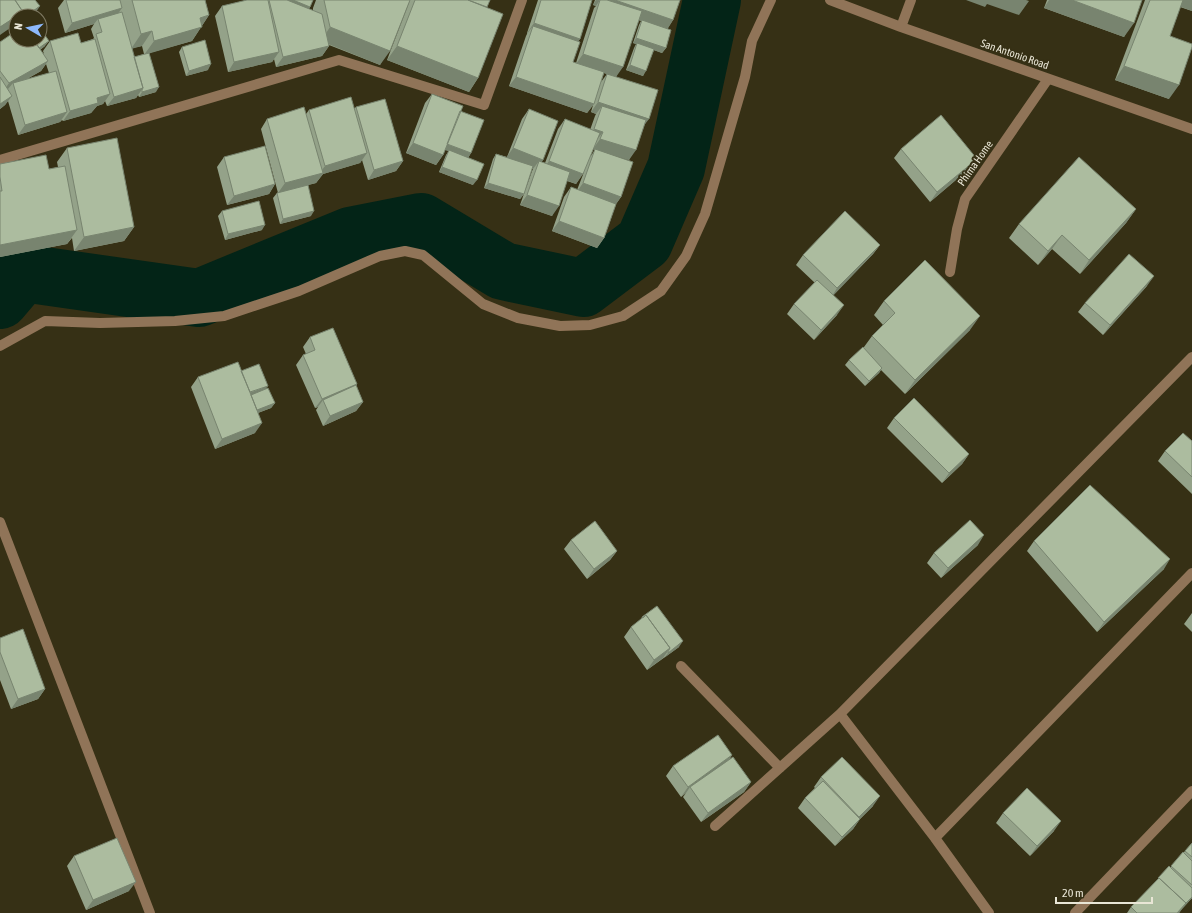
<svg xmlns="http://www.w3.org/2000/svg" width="1192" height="913" font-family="'Asap Condensed',sans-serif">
	<rect width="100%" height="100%" fill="#363015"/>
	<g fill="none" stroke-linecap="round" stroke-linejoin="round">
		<!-- river -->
		<path stroke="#032417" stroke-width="58" d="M0 300 23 273 199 298 350 236 421 222 503 271 583 288 644 242 676 168 712 0"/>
		<!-- minor -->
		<path stroke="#907458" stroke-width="10" d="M830 0 901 27 1192 129
			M901 27 911 0
			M0 160 339 60 484 105 522 0
			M950 272 957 229 965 199 1048 79
			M0 346 45 321 100 323 175 321 224 316 299 291 380 256 405 251 423 255 483 304 518 318 560 326 590 325 623 316 661 291 686 256 705 214 745 77 752 41 771 0
			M0 522 150 913
			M681 666 780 768
			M715 826 840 714
			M935 838 1192 573
			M989 913 935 838 840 714 1192 357
			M1075 913 1192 791"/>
	</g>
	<!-- wall -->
	<path fill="#94a289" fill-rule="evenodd" d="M64 0H205L209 15 192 41 149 53 156 92 139 97 138 95 136 98 107 106 105 101 103 104 97 106 91 113 63 121 62 120 60 122 18 135 8 101 5 105 0 109V42L45 46 40 50 44 54 43 51 50 41 81 43 93 39 94 38 91 29 94 24 65 33 58 8ZM142 46 144 54 134 57 132 48ZM46 64 49 73 27 79 41 71Z
		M247 0H313L309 9 313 11V8L316 0H410L380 65 329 45V46L322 56 276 67 274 59 272 62 228 72 215 16 222 6Z
		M410 0H490L487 7 478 78 469 92 387 60Z
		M538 0H592L580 39 578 41 573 62 576 63 594 8 596 6 593 5 595 0H680L673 20 667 29 666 48 662 53 654 50 643 76 626 70 634 48 636 44 633 43 639 25 641 21 639 20 616 77 644 125 629 160 604 152 621 197 616 204 604 238 597 248 552 231 564 197 571 187 577 190 584 172 576 184 567 181 552 216 520 205 532 171 533 169 532 168 524 194 520 199 484 188 493 159 496 154 507 157 522 119 529 109 543 160 541 162 545 163 558 129 565 119 590 130 595 116 596 114 591 112 593 105 587 113 509 86 526 36 527 34V33ZM604 73 607 74 601 82ZM593 149 595 150 590 157Z
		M1047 0H1142L1124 37 1044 8Z
		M1145 0H1192V11L1180 7 1170 36 1169 99 1115 80Z
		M182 47 208 70 186 76 179 52Z
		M432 94 460 111 471 153 468 158 473 185 439 172 446 155 449 151 445 150 443 155 436 165 406 153 425 103Z
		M356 107 403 161 396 171 368 180 362 160 360 163 323 174 316 183 308 185 311 216 280 224 273 198 277 193H278L261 129 267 119 306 114 309 110 354 109Z
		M67 148 134 227 124 241 74 251 72 238 67 244 0 257V164L49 169 58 167 57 162Z
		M901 149 970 168 930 202 894 158Z
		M224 157 275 184 269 194 227 205 217 167Z
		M1136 209 1126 223 1080 274 1052 249 1038 265 1009 238 1019 224Z
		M222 211 262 230 225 240 218 216Z
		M880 245 873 254 833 295 837 315 814 340 787 314 794 304 815 283 796 265 803 255Z
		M1147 286 1103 335 1078 312 1085 303Z
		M884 301 970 330 905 394 881 370 879 373 865 386 845 365 849 360 864 347 872 336 883 325 874 315Z
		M310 337 357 384 356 385 363 402 356 411 323 426 316 410 318 407 315 408 296 365 303 355 306 354 303 347Z
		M241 371 265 389 275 403 271 408 258 413 255 433 215 449 191 387 198 377Z
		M894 418 969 454 962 464 942 483 887 428Z
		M1192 441V494L1158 461 1165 451Z
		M571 540 617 551 610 560 587 579 564 549Z
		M1034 541 1164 569 1097 632 1027 551Z
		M978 545 941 578 927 563 934 553Z
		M1192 613V632L1184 624Z
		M642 617 679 647 647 670 624 637 631 627 640 620Z
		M0 638 45 689 38 699 11 709 0 680Z
		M732 755 729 760 751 782 744 792 701 822 683 797 686 793 681 797 666 776 673 766Z
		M821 777 873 806 860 819 853 829 835 846 798 808 805 798 815 788 814 787Z
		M1003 813 1054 831 1030 856 996 823Z
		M1192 843V898L1182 909 1179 913H1127L1131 907 1170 868Z
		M74 856 129 891 86 910 67 866Z"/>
	<!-- shaded-wall -->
	<path fill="#78846f" d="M269 0H293L310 7 304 17Z
		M596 0H600L596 6 593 5Z
		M600 0H615L673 20 667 30 642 20 641 21 598 6Z
		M966 0H1026L1029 1 1019 15 987 4 985 7Z
		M1049 0H1072L1134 23 1124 37 1044 8Z
		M1179 0H1192V11L1176 5Z
		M40 6 36 12 29 16H26Z
		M122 8 115 18 98 19 94 24 65 33 72 23Z
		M209 15 192 41 144 55 154 41 200 18Z
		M16 16V22L13 26 0 35V27Z
		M534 23 580 39 573 48 533 26 527 34V33Z
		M330 27 390 51 380 65 321 41Z
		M152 31 142 46 131 49 141 34Z
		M636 38 666 48 662 53 633 43Z
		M49 41 45 46 33 55 36 50Z
		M329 46 322 56 276 67 283 57Z
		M397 46 478 78 469 92 387 60Z
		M279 52 272 62 228 72 234 62Z
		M583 54 623 67 616 77 576 64Z
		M48 61 41 71 14 86 13 83 8 89 2 93 9 83Z
		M211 64 208 70 186 76 189 71Z
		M630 65 646 71 643 76 626 70Z
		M1124 66 1179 85 1169 99 1115 80Z
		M516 77 594 104 587 113 509 86Z
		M159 87 156 92 139 97 142 92Z
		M143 88 136 98 107 106 114 97Z
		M110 94 103 104 97 106 91 113 63 121 70 111 97 98Z
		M12 96 5 105 0 109V104Z
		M598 102 649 119 642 128 602 106 596 114 591 112Z
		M67 112 60 122 18 135 25 125Z
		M594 129 603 132 596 141 587 139Z
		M600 139 636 150 629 160 593 149Z
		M413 143 443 155 436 165 406 153Z
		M446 144 471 153 468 158 443 149Z
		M513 148 543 160 536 169 539 161 533 169 506 158Z
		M367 153 360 163 323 174 316 183 278 193 285 183 319 174 325 166Z
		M977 159 970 168 930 202 937 192Z
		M403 161 396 171 368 180 374 170Z
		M549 161 583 174 576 184 542 171Z
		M442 167 477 180 473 185 439 172Z
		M488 183 524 194 520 199 484 188Z
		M583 183 621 197 614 207 576 193Z
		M275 184 269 194 227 205 234 196Z
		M527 195 559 206 552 216 520 205Z
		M1136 209 1126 223 1080 274 1089 260Z
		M314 211 311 216 280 224 283 219Z
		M559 221 604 238 597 248 552 231Z
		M265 225 262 230 225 240 228 234Z
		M134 227 124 241 74 251 84 237Z
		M77 230 67 244 0 257V245Z
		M1062 235 1052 249 1038 265 1048 251Z
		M880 245 873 254 831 298 837 288Z
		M1154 276 1147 286 1103 335 1110 325Z
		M844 305 837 315 814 340 821 330Z
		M980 316 970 330 905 394 915 380Z
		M882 368 879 373 865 386 869 381Z
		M357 384 350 394 323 400 318 407 315 408 322 399Z
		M268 386 264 391 250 396 249 393Z
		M363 402 356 411 323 426 330 416Z
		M275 403 271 408 252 415 256 410Z
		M262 423 255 433 215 449 222 439Z
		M969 454 962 464 942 483 949 473Z
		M984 535 978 545 941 578 948 568Z
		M617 551 610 560 587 579 594 569Z
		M1170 559 1164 569 1097 632 1104 622Z
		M683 641 679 647 664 658 668 653Z
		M670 648 663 658 647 670 654 660Z
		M45 689 38 699 11 709 18 699Z
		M732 755 725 765 690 787 686 793 681 797 688 787Z
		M751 782 744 792 701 822 708 813Z
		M880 796 873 806 860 819 853 829 835 846 842 837 853 826 859 817Z
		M1061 821 1054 831 1030 856 1037 846Z
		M136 882 129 891 86 910 93 900Z
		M1192 897V898L1182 909 1179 913H1177Z"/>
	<!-- building -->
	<path fill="#acbc9f" stroke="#78846f" d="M0 0H15L23 12 0 27Z
		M15 0H35L40 6 26 16H20L23 12Z
		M66 0H120L122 8 72 23Z
		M132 0H205L209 15 200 18 202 27 154 41 152 31 141 34Z
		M247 0H268L279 52 234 62 222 6Z
		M269 0H287L322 14 329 46 283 57Z
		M293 0H313L310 7Z
		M324 0H410L390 51 330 27Z
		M415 0H468L503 14 478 78 397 46Z
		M468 0H490L487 7Z
		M541 0H592L580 39 534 23Z
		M600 0H607L642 11 623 67 583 54Z
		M615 0H680L673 20Z
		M1072 0H1142L1134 23Z
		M1150 0H1183L1170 36 1192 44V47L1179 85 1124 66Z
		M122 12 143 88 114 97 96 34 102 32 98 19Z
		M642 20 671 30 666 48 636 38Z
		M533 26 580 42 573 62 604 72 594 104 516 77Z
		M40 28 49 41 39 48 34 40H40Z
		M16 31V40H34L48 61 9 83 0 71V42Z
		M78 33 81 43 95 39 110 94 97 98 98 103 70 111 50 41Z
		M205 40 211 64 189 71 182 47Z
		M637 43 654 49 646 71 630 65Z
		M149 53 159 87 142 92V90L143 88 134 57Z
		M56 71 67 112 25 125 13 83Z
		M607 74 658 90 649 119 598 102Z
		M0 77 12 96 0 104Z
		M432 94 463 106 443 155 413 143Z
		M351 97 367 153 325 166 309 110Z
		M385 99 403 161 374 170 356 107Z
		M602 106 646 120 636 150 600 139 603 132 594 129Z
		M304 107 323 173 285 183 267 119Z
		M529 109 558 121 543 160 513 148Z
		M460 111 484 120 471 153 447 144Z
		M941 115 977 159 937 192 901 149Z
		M565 119 600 133 583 174 549 161Z
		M117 138 134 227 84 237 67 148Z
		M265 146 275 184 234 196 224 157Z
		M595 149 633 162 621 197 583 183Z
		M449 150 484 164 477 180 442 167Z
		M496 154 533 166 524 194 488 183Z
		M46 155 49 169 65 166 77 230 0 245V191H2L0 177V164Z
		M1079 157 1136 209 1089 260 1062 235 1048 251 1019 224Z
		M539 161 570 172 559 206 527 195Z
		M308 185 314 211 283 219 277 193Z
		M571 187 616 204 604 238 559 221Z
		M259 201 265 225 228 234 222 211Z
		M845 211 880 245 837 288 803 255Z
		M1129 254 1154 276 1110 325 1085 303Z
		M925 260 980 316 915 380 872 336 895 313 884 301Z
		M817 280 844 305 821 330 794 304Z
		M333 328 357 384 322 399 303 355 315 350 310 337Z
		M863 347 882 368 869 381 849 360Z
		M238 362 262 423 222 439 198 377Z
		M259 364 268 386 250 392 241 371Z
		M356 385 363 402 330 416 323 400Z
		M268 388 275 403 257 410 251 395Z
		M914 398 969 454 949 473 894 418Z
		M1183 433 1192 441V477L1165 451Z
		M1090 485 1170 559 1104 622 1034 541Z
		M970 520 984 535 948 568 934 553Z
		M595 521 617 551 594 569 571 540Z
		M657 606 683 641 668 653V652L670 648 646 615 643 618 642 617Z
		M646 615 670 648 654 660 631 627Z
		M23 629 45 689 18 699 0 652V638Z
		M718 735 732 755 688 787 673 766Z
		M733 757 751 782 708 813 690 787Z
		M842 757 880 796 859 817 821 777Z
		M823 781 860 819 842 837 805 798Z
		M1027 788 1061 821 1037 846 1003 813Z
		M117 838 136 882 93 900 74 856Z
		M1192 843V857L1185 851Z
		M1183 852 1192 861V885L1171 866Z
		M1169 866 1192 888V897L1185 904 1186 903 1159 878H1158Z
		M1159 878 1186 903 1177 913H1137L1131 907Z"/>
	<g text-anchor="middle" stroke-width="4" stroke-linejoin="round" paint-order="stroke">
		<!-- street labels -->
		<g font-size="11" fill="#e9e6d6" stroke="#363015">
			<text transform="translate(1015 54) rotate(19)" y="4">San Antonio Road</text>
			<text transform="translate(975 163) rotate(-55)" y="4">Phima Home</text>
		</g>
	</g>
	<!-- north arrow -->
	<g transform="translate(28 28) rotate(279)"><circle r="19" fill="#363015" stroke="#7e7962"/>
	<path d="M0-3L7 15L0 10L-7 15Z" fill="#8db9fc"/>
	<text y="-6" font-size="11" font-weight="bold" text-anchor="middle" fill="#e9e6d6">N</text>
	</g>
	<!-- scale -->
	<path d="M1056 897v6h96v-6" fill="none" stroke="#e9e6d6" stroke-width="2"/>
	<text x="1062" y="897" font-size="12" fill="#e9e6d6" stroke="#363015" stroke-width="3" paint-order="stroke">20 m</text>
</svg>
